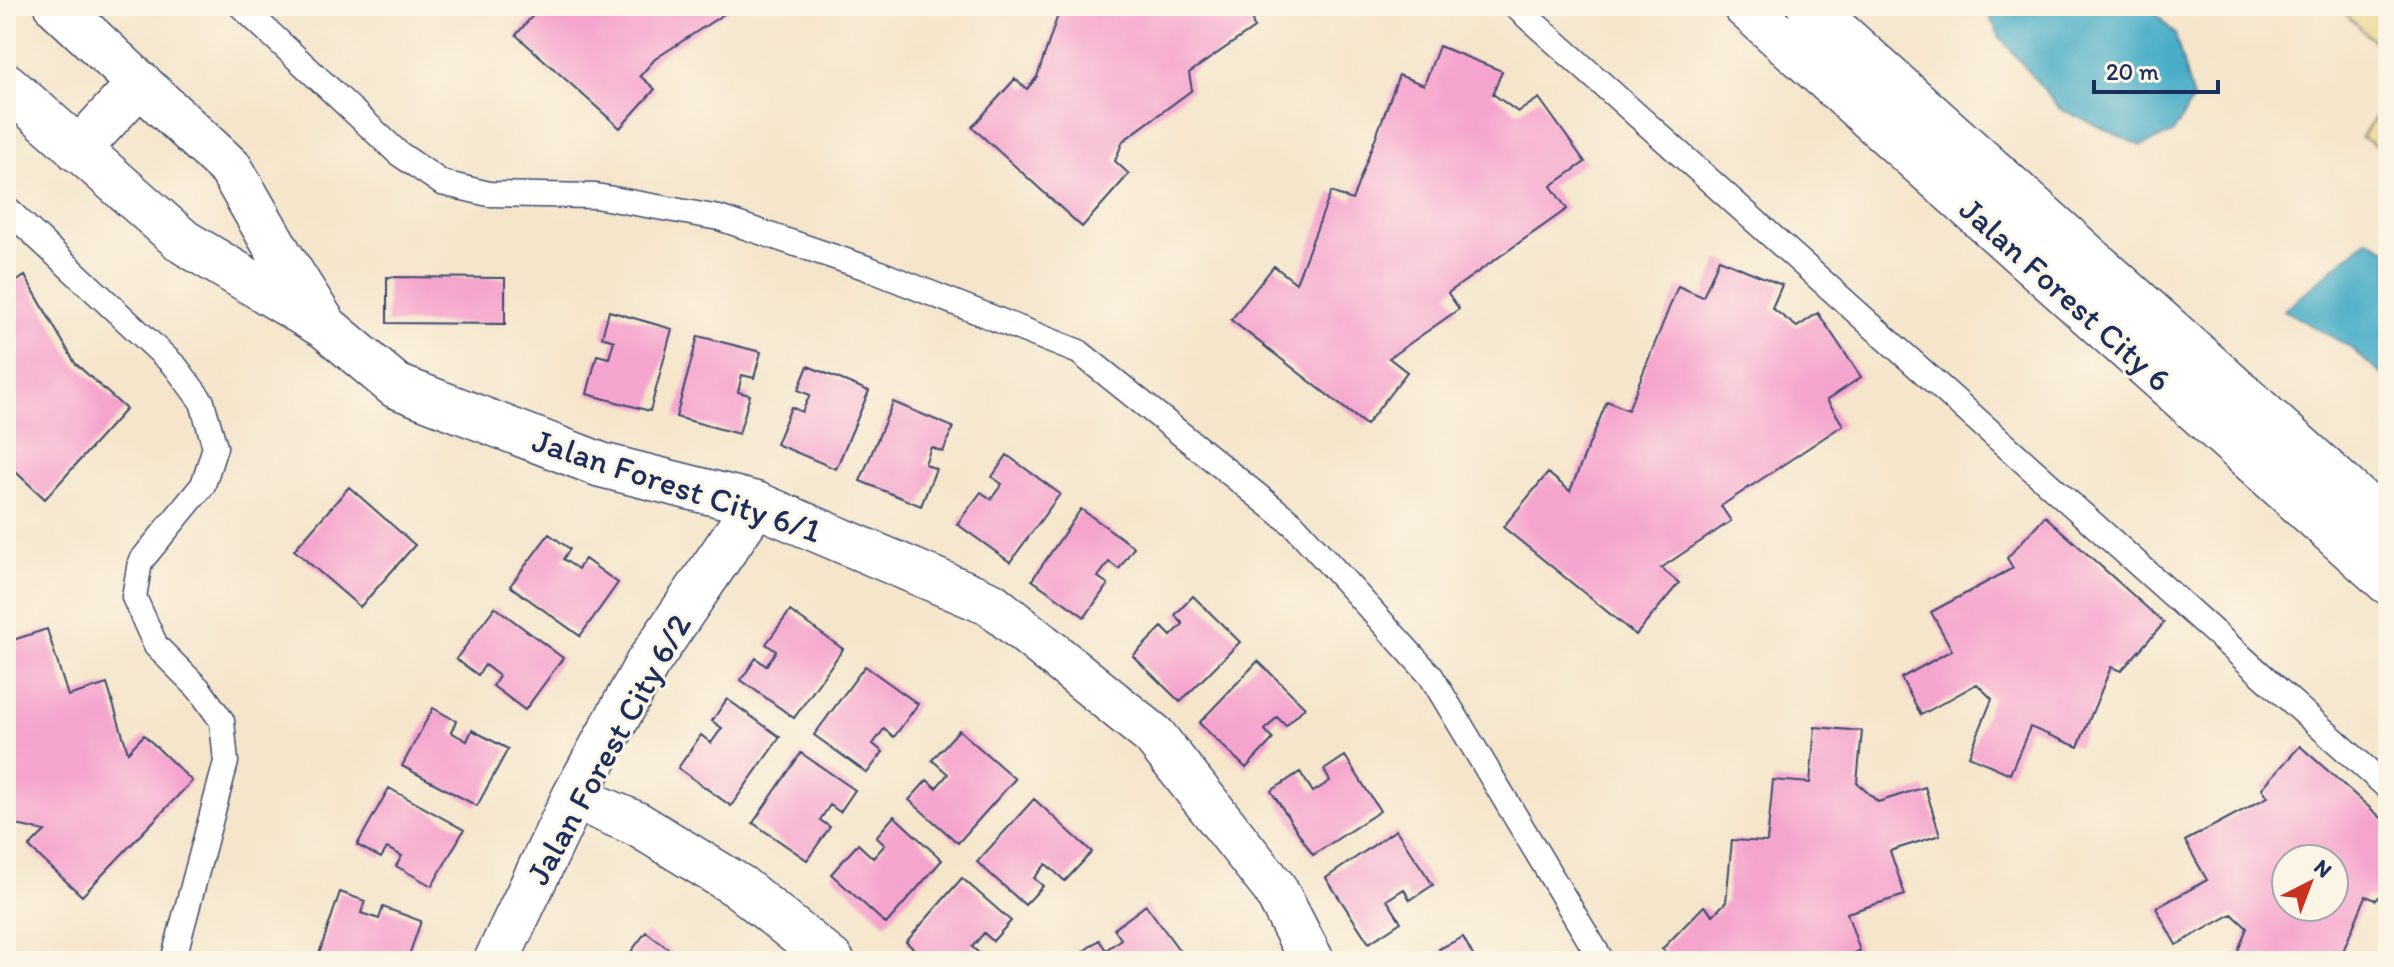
<svg xmlns="http://www.w3.org/2000/svg" width="2394" height="967" font-family="Itim,sans-serif">
	<rect width="100%" height="100%" fill="#fcf5e5"/>
	<filter id="ink" filterUnits="userSpaceOnUse"><feTurbulence type="fractalNoise" baseFrequency=".0125" numOctaves="2"/><feDisplacementMap in="SourceGraphic" scale="16" xChannelSelector="R" yChannelSelector="G"/><feConvolveMatrix kernelMatrix="1 2 1 2 8 2 1 2 1" color-interpolation-filters="sRGB"/></filter>
	<filter id="wash" filterUnits="userSpaceOnUse"><feTurbulence type="fractalNoise" baseFrequency=".006" numOctaves="4" result="noise"/><feDisplacementMap in="SourceGraphic" scale="32" xChannelSelector="R" yChannelSelector="G"/><feGaussianBlur stdDeviation="1.8" result="paint"/><feColorMatrix in="noise" values="0 0 0 0 0 0 0 0 0 0 0 0 0 0 0 0 0 1.4 0 .05"/><feComposite in="paint" operator="in"/></filter>
	<g filter="url(#wash)">
		<rect width="100%" height="100%" fill="#f5e5cb"/>
		<!-- sand -->
		<path fill="#eeda9e" stroke="#84847e" stroke-width="2" d="M2337 6H2388V55Z
			M2388 100V153L2361 137Z"/>
		<!-- water -->
		<path fill="#48adc7" stroke="#326e92" stroke-width="2" d="M1984 6H2149L2175 34 2193 99 2173 133 2141 146 2060 109 2000 37Z
			M2368 239 2388 250V380L2348 346 2284 310Z"/>
		<g id="blocks">
			<!-- building -->
			<path fill="#f5a4ce" fill-rule="evenodd" d="M541 6 564 7 736 6 655 59 640 76 655 89 620 128 516 35Z
				M1061 6H1258L1250 11 1254 28 1189 73 1192 90 1123 141 1115 161 1129 174 1082 227 972 127 1015 79 1027 89 1037 77Z
				M1439 46 1502 71 1493 94 1518 112 1539 98 1585 162 1551 186 1567 209 1448 293 1459 309 1389 358 1407 372 1366 425 1231 320 1274 266 1296 283 1331 192 1352 200 1399 75 1424 85Z
				M1719 259 1782 285 1772 308 1797 327 1818 313 1861 377 1827 400 1843 425 1721 506 1731 521 1661 568 1679 583 1636 635 1503 527 1548 473 1570 491 1607 401 1628 410 1678 286 1703 297Z
				M6 274 12 284 25 276 75 363 126 409 45 499 6 463Z
				M387 277 505 278V324L387 323Z
				M609 311 672 329 650 411 587 394 597 355 609 358 614 341 602 337Z
				M698 336 761 352 754 378 742 375 738 392 750 395 739 434 676 417Z
				M808 366 869 391 836 469 776 444 791 407 802 412 810 395 798 390Z
				M893 402 953 427 943 452 931 447 925 464 936 469 921 506 860 481Z
				M1007 455 1060 494 1010 562 957 524 981 492 991 499 1002 484 992 477Z
				M349 487 415 545 360 607 294 550Z
				M1081 509 1134 547 1119 569 1109 562 1098 577 1108 584 1085 617 1032 580Z
				M2045 516 2164 623 2121 671 2111 667 2078 747 2030 727 2010 774 1969 756 1992 699 1977 684 1921 715 1901 678 1952 650 1931 612 2013 568 2007 558Z
				M549 534 570 549 563 559 578 569 585 559 618 583 580 636 510 586Z
				M1193 596 1240 642 1180 702 1133 656 1162 627 1171 636 1183 624 1175 615Z
				M495 607 563 658 525 710 493 686 499 676 485 665 478 675 456 659Z
				M790 611 843 649 794 718 741 680 756 658 766 666 776 651 766 644Z
				M6 622 13 640 47 629 68 696 107 684 128 752 144 735 192 781 82 896 29 847 45 831 6 823Z
				M1258 661 1305 707 1286 726 1277 717 1265 730 1273 739 1246 768 1199 723Z
				M865 666 918 704 894 737 884 729 873 744 883 752 867 773 814 735Z
				M727 699 780 737 731 806 678 768 701 735 711 743 722 728 712 721Z
				M433 708 456 721 451 732 467 741 472 730 508 749 477 806 402 766Z
				M1815 727 1862 731 1857 783 1878 802 1925 787 1940 835 1890 851 1905 895 1847 913 1860 951 1829 961H1675L1662 949 1704 906 1713 915 1726 902 1732 840 1767 842 1773 780 1810 783Z
				M959 730 1015 779 958 843 909 800 927 780 936 788 948 774 932 760Z
				M2300 746 2388 824V888L2376 900 2366 896 2339 961H2296L2285 956 2283 961H2234L2247 928 2232 914 2176 945 2156 908 2207 880 2185 841 2268 797 2262 788ZM2286 859H2334V907H2286Z
				M801 753 855 790 840 812 830 805 820 820 830 827 807 860 753 823Z
				M1345 756 1380 811 1313 855 1271 791 1300 772 1313 792 1330 781 1324 770Z
				M389 788 464 830 432 886 396 866 402 856 387 848 381 858 357 845Z
				M1034 799 1092 852 1065 881 1046 864 1034 878 1043 886 1025 905 977 862Z
				M894 816 942 860 886 924 831 874 858 844 873 858 885 845 876 837Z
				M1396 830 1433 885 1410 900 1404 889 1387 900 1401 922 1369 943 1326 878Z
				M962 878 1011 921 993 941 984 933 972 947 988 961H927L906 942Z
				M340 892 365 901 361 913 379 919 383 907 421 921 407 961H339L319 954Z
				M1146 905 1185 958 1181 961H1081L1077 956 1099 940 1106 950 1121 939 1114 929Z
				M646 932 685 961H624Z
				M1463 937 1476 961H1445L1439 949Z"/>
		</g>
	</g>
	<g filter="url(#ink)">
		<use href="#blocks" fill-opacity="0" stroke="#3c4a6e" stroke-width="2"/>
		<g fill="none" stroke-linecap="round" stroke-linejoin="round">
			<defs>
				<path id="service" d="M241 6 398 153 442 183 489 194 596 196 719 218 867 268 1079 352 1293 524 1431 676 1602 961
					M1515 6 2388 788
					M6 208 176 367 202 402 215 447 203 485 140 562 134 597 156 646 199 689 222 721 226 762 173 961"/>
				<path id="minor" d="M57 6 231 169 279 253 322 321
					M6 85 184 242 326 327 396 386 601 465 756 504 991 604 1154 736 1275 889 1312 961
					M78 150 140 83
					M574 797 637 824 740 887 832 961
					M496 961 574 797 647 664 756 504"/>
				<path id="tertiary" d="M1745 6 2388 582
					M1809 6 2388 526"/>
			</defs>
			<!-- service casing -->
			<use href="#service" stroke="#3c4a6e" stroke-width="27"/>
			<!-- minor casing -->
			<use href="#minor" stroke="#3c4a6e" stroke-width="47"/>
			<!-- tertiary casing -->
			<use href="#tertiary" stroke="#3c4a6e" stroke-width="47"/>
			<!-- service -->
			<use href="#service" stroke="#fff" stroke-width="24"/>
			<!-- minor -->
			<use href="#minor" stroke="#fff" stroke-width="44"/>
			<!-- tertiary -->
			<use href="#tertiary" stroke="#fff" stroke-width="44"/>
		</g>
	</g>
	<g text-anchor="middle" stroke-width="6" stroke-linejoin="round" paint-order="stroke">
		<!-- street labels -->
		<g font-size="34" fill="#1b2f5e" stroke="#fcf5e5">
			<text transform="translate(2066 294) rotate(42)" y="12">Jalan Forest City 6</text>
			<text transform="translate(677 485) rotate(18)" y="12">Jalan Forest City 6/1</text>
			<text transform="translate(608 749) rotate(-61)" y="12">Jalan Forest City 6/2</text>
		</g>
	</g>
	<!-- margin -->
	<rect width="2394" height="967" fill="none" stroke="#fcf5e5" stroke-width="32"/>
	<!-- north arrow -->
	<g transform="translate(2310 883) rotate(42)"><circle r="38" fill="#fcf5e5" stroke="#a2a6af" stroke-width="2"/>
	<path d="M0-6L14 30L0 20L-14 30Z" fill="#c8321e"/>
	<text y="-12" font-size="22" font-weight="bold" text-anchor="middle" fill="#1b2f5e">N</text>
	</g>
	<!-- scale -->
	<path d="M2094 80v12h124v-12" fill="none" stroke="#1b2f5e" stroke-width="4"/>
	<text x="2106" y="80" font-size="24" fill="#1b2f5e" stroke="#fcf5e5" stroke-width="6" paint-order="stroke">20 m</text>
</svg>
